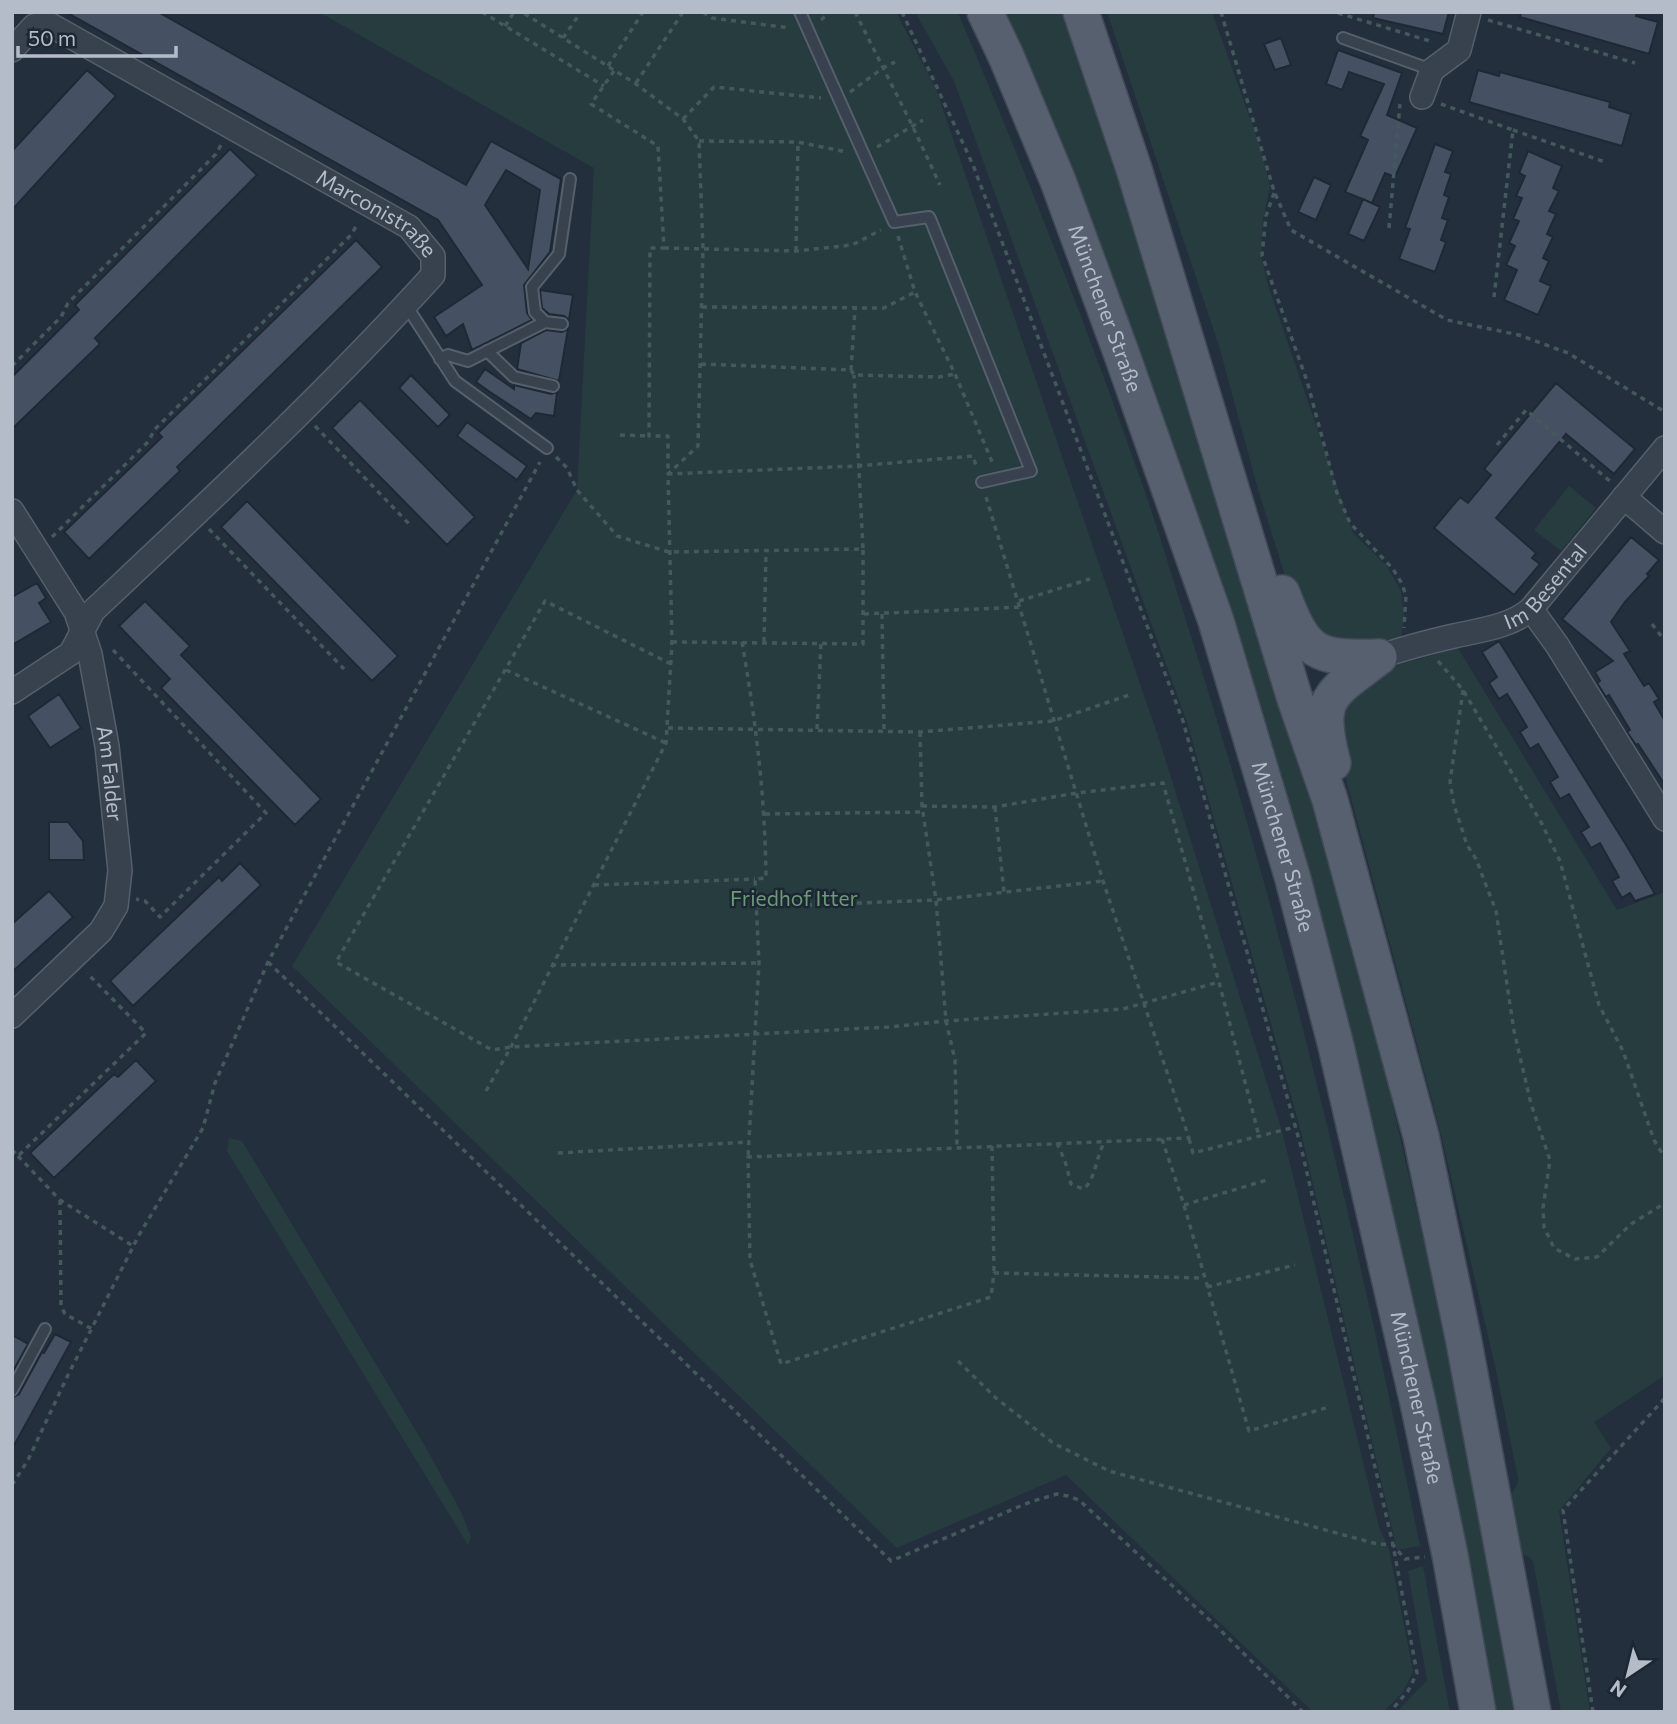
<svg xmlns="http://www.w3.org/2000/svg" width="1677" height="1724" font-family="Commissioner,sans-serif">
	<rect width="100%" height="100%" fill="#242f3e"/>
	<!-- green -->
	<path fill="#263c3f" d="M319 12H896L936 89 1158 736 1282 1131 1379 1527 1389 1549 1413 1671 1403 1692 1383 1712H1313L1066 1475 897 1548 292 966 577 490 594 168Z
		M915 12H958L959 15C1026 173 1090 333 1146 495 1162 541 1175 587 1190 633 1285 932 1358 1238 1420 1546L1397 1550 1300 1128 1187 722 954 81Z
		M1000 12H1067L1321 827 1376 1032 1453 1370 1521 1712H1490L1390 1213Z
		M1107 12H1212L1261 149 1270 187 1263 219 1261 256 1268 285 1353 533 1386 565 1401 591 1404 614 1401 640 1363 650 1332 645 1295 608 1257 486 1219 346Z
		M1569 486 1596 508 1561 551 1534 530Z
		M1458 648 1617 910 1665 892V1375L1594 1422 1611 1448 1559 1511 1590 1712H1561L1533 1561 1529 1557 1520 1553 1509 1498 1517 1485 1518 1478 1495 1366 1441 1134 1340 757 1341 709 1383 669Z
		M229 1138 242 1141 425 1446 461 1512 471 1537 468 1545 227 1151Z
		M1423 1566 1450 1712H1397L1427 1680 1408 1571Z"/>
	<!-- building -->
	<path fill="#455162" stroke="#1f2835" stroke-width="2" fill-rule="evenodd" d="M66 12H158L466 185 491 141 561 179 550 252 524 285 527 313 532 320 472 350 463 324 446 336 434 317 482 285 438 220ZM506 170 540 190 528 269 485 205Z
		M1374 12H1449L1443 34 1373 18Z
		M1521 12H1637L1636 16 1658 22 1649 54 1520 17Z
		M1281 38 1291 65 1275 70 1264 44Z
		M1338 50 1402 73 1387 115 1417 128 1395 177 1385 173 1372 203 1345 192 1368 140 1360 136 1384 84 1349 72 1342 90 1326 84Z
		M87 70 116 96 12 210V151Z
		M1478 70 1499 76 1500 72 1610 102 1609 107 1631 114 1622 146 1469 102Z
		M1435 144 1453 151 1445 172 1451 174 1444 195 1449 197 1442 218 1448 220 1441 240 1446 242 1435 272 1399 259 1410 229 1405 228Z
		M230 149 257 175 95 338 100 344 12 429V377L79 310 75 305Z
		M1528 151 1562 166 1553 188 1559 191 1549 211 1556 214 1547 234 1553 237 1543 258 1549 261 1540 281 1551 286 1538 315 1504 300 1517 270 1506 265 1515 246 1509 243 1519 221 1513 219 1522 198 1516 196 1525 176 1519 173Z
		M1314 177 1331 185 1316 220 1298 212Z
		M1363 199 1380 207 1364 241 1348 234Z
		M356 240 382 267 177 467 180 471 89 559 64 532 162 437 158 433Z
		M540 290 573 295 569 320 564 316 549 314 542 308Z
		M568 329 559 381 517 369 521 343 546 330 562 332Z
		M485 369 514 389V385L551 394 557 392 554 416 536 413 531 419 490 392 476 382Z
		M411 375 450 415 438 427 399 388Z
		M1556 383 1635 449 1614 474 1566 434 1496 518 1536 553 1532 558 1540 564 1514 595 1434 528 1460 497 1468 503 1491 475 1484 469Z
		M360 400 475 517 447 545 332 428Z
		M467 422 527 466 517 480 457 436Z
		M247 501 398 656 372 681 221 527Z
		M1631 537 1659 560 1647 574 1649 576 1625 602 1611 622 1630 651 1624 654 1644 686 1649 683 1659 699 1654 702 1665 721V785L1638 744 1636 745 1627 732 1630 730 1609 695 1606 697 1597 683 1600 681 1595 672 1613 661 1562 619Z
		M37 583 46 598 39 603 51 622 12 645V597Z
		M145 601 190 646 181 655 321 799 295 825 161 688 170 679 119 626Z
		M1499 641 1628 848 1655 894 1635 901 1630 893 1622 898 1612 881 1619 877 1600 843 1591 848 1581 832 1589 827 1569 794 1560 799 1550 782 1558 777 1548 760 1538 744 1530 749 1520 732 1527 727 1517 710 1507 694 1499 699 1489 683 1497 677 1482 652Z
		M59 694 81 728 50 748 28 716Z
		M49 822H68L83 841 84 860H49Z
		M240 863 261 885 133 1006 110 981 219 877 222 881Z
		M49 891 73 917 12 972V924Z
		M136 1060 156 1081 54 1178 30 1153 114 1074 118 1077Z
		M55 1334 71 1342 12 1449V1398L19 1394 42 1352 44 1353Z
		M12 1335 28 1344 12 1373Z"/>
	<g fill="none" stroke-linecap="round" stroke-linejoin="round">
		<defs>
			<path id="service" d="M800 12 894 222 929 217 931 221 1031 471 982 482
				M1343 38 1432 70
				M406 305 455 381 547 448
				M545 322 535 312 532 287 559 254 570 179
				M487 351 514 377 553 386
				M440 359 448 355 468 361 545 322 562 324
				M12 1390 45 1329"/>
			<g id="minor">
				<path id="s1" d="M12 50 34 26 47 23 409 227 433 256V275C326 393 209 502 93 611L71 653 12 692"/>
				<path d="M1422 97 1432 70 1459 50 1469 12"/>
				<path d="M1624 497 1665 532"/>
				<path id="s2" d="M12 511 76 612 90 654 107 746 120 870 116 906 101 931 12 1016"/>
				<path d="M1531 609 1557 645 1665 819"/>
				<path id="s3" d="M1379 657C1404 648 1428 642 1454 636 1480 630 1510 627 1531 609L1665 448"/>
			</g>
			<g id="primary">
				<path id="s4" d="M985 12 1006 56 1058 181 1122 355 1216 621 1293 879 1336 1046 1418 1403 1450 1555 1478 1712"/>
				<path d="M1081 12 1134 169 1295 699 1330 800 1421 1136 1463 1337 1533 1712"/>
				<path d="M1282 593C1305 654 1315 659 1379 657"/>
				<path d="M1333 763C1315 696 1330 695 1379 657"/>
			</g>
		</defs>
		<!-- service casing -->
		<use href="#service" stroke="#565f6c" stroke-width="14"/>
		<!-- minor casing -->
		<use href="#minor" stroke="#565f6c" stroke-width="26"/>
		<!-- primary casing -->
		<use href="#primary" stroke="#414a57" stroke-width="38"/>
		<!-- path -->
		<path stroke="#44595c" stroke-width="3.5" stroke-dasharray="5 5" stroke-linecap="butt" d="M482 12 604 86
			M703 12 712 18 790 28
			M855 12 912 125 940 185
			M902 12 973 165 1183 721 1301 1147 1393 1545 1417 1673 1408 1691 1390 1712
			M1221 12 1274 191 1291 230 1447 320 1519 335 1568 353 1665 412
			M1338 13 1433 42
			M821 20 830 12
			M1488 20 1635 63
			M505 26 514 12
			M563 38 581 12
			M608 66 643 12
			M614 71 591 104 658 146 664 248H650L649 436H668V474L857 466 973 456 977 469
			M636 83 683 12
			M850 92 883 68 895 62
			M1441 104 1513 130 1494 297
			M683 119 714 87 821 98
			M1513 130 1605 162
			M699 141 798 142 847 152
			M877 147 923 120
			M1274 193 1266 216 1262 255 1307 381 1337 493 1350 523 1393 569 1401 582 1406 595 1404 628
			M1389 228 1400 104
			M898 236 915 292 955 374 993 464
			M664 248 796 251 852 245 881 230
			M796 251 798 142
			M702 307 884 308 915 292
			M701 364 851 370 854 375 939 377 955 374
			M12 366 61 317 68 303 216 154 221 145
			M851 370 855 309
			M315 426 412 527
			M620 435 649 436
			M1497 445 1526 410 1611 482
			M556 457 567 468 577 490 617 536 669 552 863 549 854 375
			M986 497 1103 881 1189 1138 748 1157 750 1260 781 1364 991 1297 994 1273 1204 1278
			M209 529 344 669
			M52 537 149 441 154 430 351 235 358 223
			M1019 601 1090 579
			M864 614 1022 607
			M882 614 884 731
			M1652 624 1665 641
			M672 642 863 644V549
			M742 642C756 723 765 795 766 878L755 879 759 963 748 1157
			M764 642 766 552
			M113 650 266 813 160 917 145 901 136 899
			M1438 661 1463 690 1542 824 1560 861 1599 1005 1623 1051 1654 1140 1665 1158
			M671 664 545 601 336 962 492 1050 511 1047 889 1027 946 1021 1123 1009 1219 982
			M506 670 666 743
			M1463 690 1450 782 1454 805 1467 845 1476 859 1496 911 1514 1031 1531 1104 1550 1160 1543 1208 1544 1227 1554 1248 1575 1259 1597 1257 1631 1224 1665 1203
			M668 728 920 732 1053 721 1132 694
			M817 729 821 642
			M920 732 922 806 936 900 946 1021 955 1060 957 1147
			M922 806 995 807 1077 793 1163 783 1219 982 1259 1136
			M995 807 1004 892
			M765 814 923 812
			M594 885 755 879
			M757 907 936 900 1103 881
			M268 962 891 1561 1030 1502 1057 1494 1068 1496 1079 1500 1215 1625 1303 1712
			M551 965 759 963
			M486 1091 511 1047 666 743 672 642 668 474 698 446 703 249 699 141 683 119 636 84 522 12
			M1162 1139 1184 1205 1249 1431 1329 1407
			M1189 1139 1193 1153 1295 1127
			M1057 1143 1065 1161 1071 1184 1083 1189C1095 1182 1096 1156 1105 1141
			M992 1146 994 1273
			M12 1150 18 1156 146 1033 87 973
			M558 1153 749 1142
			M18 1156 60 1200 133 1246
			M60 1200 61 1306 65 1314 92 1329
			M1184 1205 1270 1179
			M1207 1287 1295 1265
			M958 1361 996 1398 1053 1443 1109 1471 1377 1544 1393 1545 1405 1559 1425 1557
			M12 1485 28 1460 68 1375 139 1235 203 1128 215 1083 268 962 540 462
			M1593 1712 1563 1510 1665 1398"/>
		<!-- service -->
		<use href="#service" stroke="#38414e" stroke-width="10"/>
		<!-- minor -->
		<use href="#minor" stroke="#38414e" stroke-width="23"/>
		<!-- primary -->
		<use href="#primary" stroke="#56606e" stroke-width="35"/>
	</g>
	<g text-anchor="middle" stroke-width="5" stroke-linejoin="round" paint-order="stroke">
		<!-- street labels -->
		<g font-size="21" fill="#b4bcc9" stroke="#1d2633">
			<text dy="7" stroke="none"><textPath href="#s1" startOffset="427">Marconistraße</textPath></text>
			<text dy="7" stroke="none"><textPath href="#s4" startOffset="320">Münchener Straße</textPath></text>
			<text dy="7" stroke="none"><textPath href="#s3" startOffset="186">Im Besental</textPath></text>
			<text dy="7" stroke="none"><textPath href="#s2" startOffset="285">Am Falder</textPath></text>
			<text dy="7" stroke="none"><textPath href="#s4" startOffset="887">Münchener Straße</textPath></text>
			<text dy="7" stroke="none"><textPath href="#s4" startOffset="1454">Münchener Straße</textPath></text>
		</g>
		<!-- park labels -->
		<g font-size="21" fill="#6b9a76" stroke="#1d2633">
			<text x="794" y="906">Friedhof Itter</text>
		</g>
	</g>
	<!-- border -->
	<rect width="1677" height="1724" fill="none" stroke="#b4bcc9" stroke-width="28"/>
	<!-- north arrow -->
	<g transform="translate(1628 1675) rotate(215)" stroke="#1d2633" stroke-width="5" paint-order="stroke">
	<path d="M0-5L12 26L0 18L-12 26Z" fill="#b4bcc9"/>
	<text y="-10" font-size="19" font-weight="bold" text-anchor="middle" fill="#b4bcc9">N</text>
	</g>
	<!-- scale -->
	<path d="M18 46v10h158v-10" fill="none" stroke="#b4bcc9" stroke-width="3.5"/>
	<text x="28" y="46" font-size="21" fill="#b4bcc9" stroke="#1d2633" stroke-width="5" paint-order="stroke">50 m</text>
</svg>
